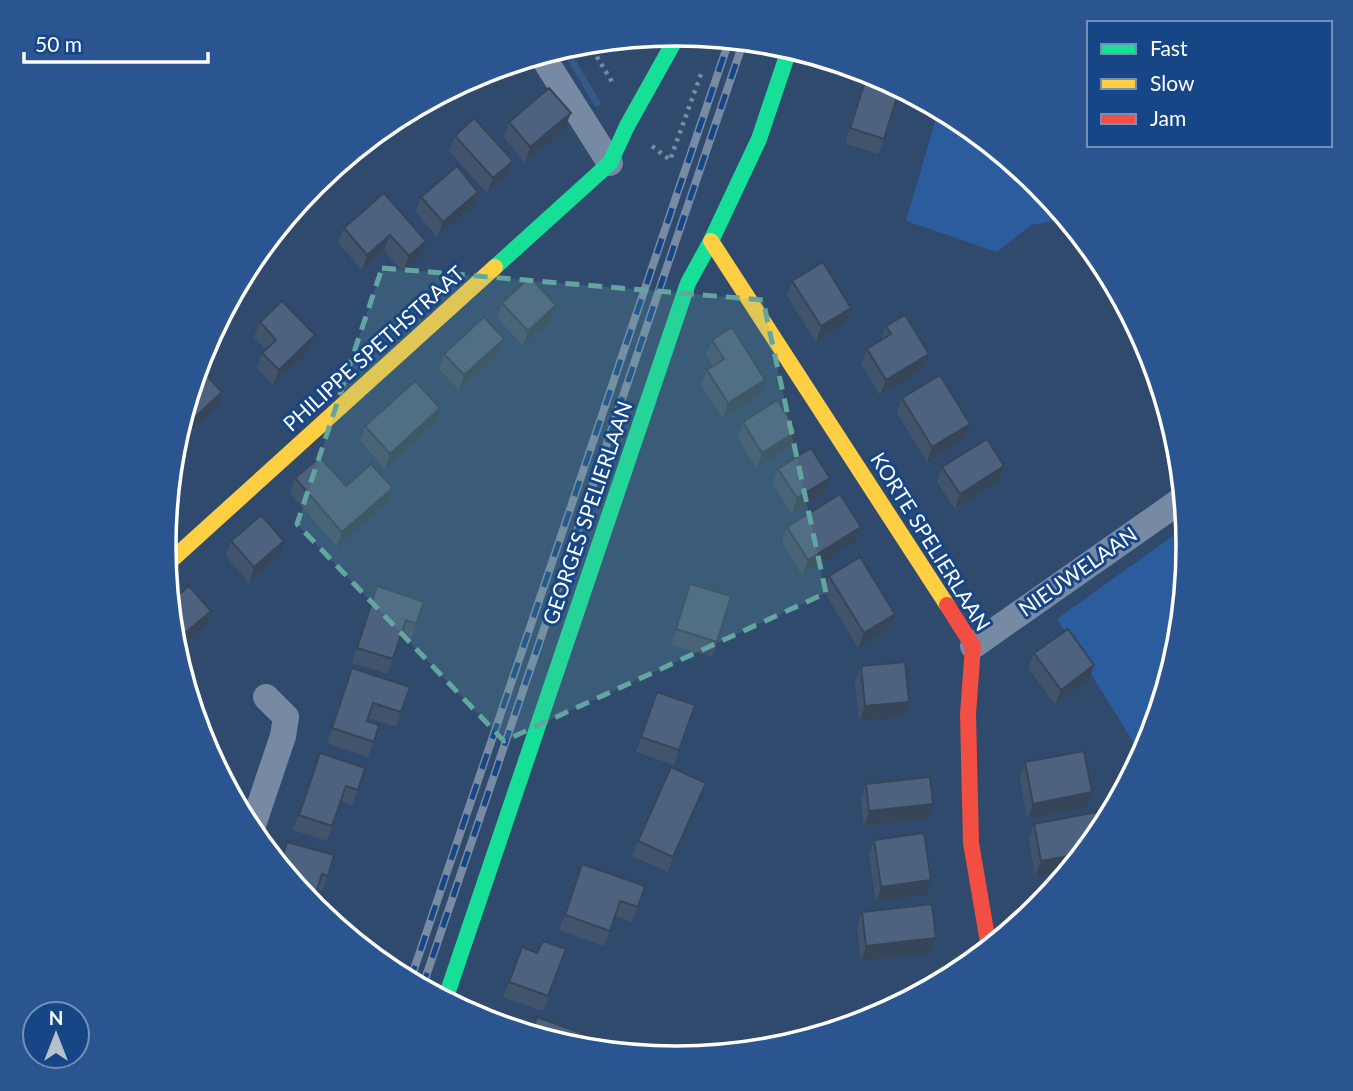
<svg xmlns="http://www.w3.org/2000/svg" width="1353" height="1091" font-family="Lato,sans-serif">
	<rect width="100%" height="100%" fill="#304a6e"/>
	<!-- green -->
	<path fill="#2b5c9e" d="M939 108 961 120 1039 184 1068 218 1031 225 997 252 906 221Z
		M1187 526 1189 546 1179 646 1150 742 1142 756 1057 619Z"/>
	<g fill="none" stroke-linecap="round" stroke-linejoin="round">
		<!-- stream -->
		<path stroke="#365987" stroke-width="7" d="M564 47 597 103"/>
		<!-- path -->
		<path stroke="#778aa3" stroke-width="4.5" stroke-dasharray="3.5 5" stroke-linecap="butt" d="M588 42 614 85
			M652 146 670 160 701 74"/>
		<!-- street -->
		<path stroke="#778aa3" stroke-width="26" d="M541 54 610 163
			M973 646 1184 498
			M251 831 283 736 286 717 266 697"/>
		<!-- fast -->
		<path stroke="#16e098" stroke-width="16" d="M495 267 610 163 627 126 679 33
			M445 1000 688 283 711 241 759 139 790 47"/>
		<!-- slow -->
		<path stroke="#ffcf43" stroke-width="16" d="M711 241 947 605
			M166 565 495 267"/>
		<!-- jam -->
		<path stroke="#f24e42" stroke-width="16" d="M947 605 973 646 968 714 971 843 989 948"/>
		<defs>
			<path id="rail" d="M410 981 730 38
				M422 988 744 40"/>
		</defs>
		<!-- rail casing -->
		<use href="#rail" stroke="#788ba3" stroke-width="8"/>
		<!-- rail -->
		<use href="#rail" stroke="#174687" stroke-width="5" stroke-dasharray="16" stroke-linecap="butt"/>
	</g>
	<!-- wall -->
	<path fill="#42546c" d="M867 76 884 139 878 154 845 143Z
		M509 122 565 128 525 163 504 137Z
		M455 136 507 176 487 193 449 151Z
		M478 192 473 207 437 237 416 212 421 197Z
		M384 193 421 256 403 271 384 250 362 270 338 243 344 228Z
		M792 281 851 308 846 323 816 342 787 296Z
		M502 303 551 320 523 346 497 318Z
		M260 322 315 335 309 350 273 385 257 368 262 353 266 350 254 337Z
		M886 326 929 354 923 369 880 395 861 364 867 349 881 340Z
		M712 340 760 395 723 418 701 385 707 370 713 366 706 355Z
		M444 354H498L459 390 439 369Z
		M198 366 217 407 187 434 180 426Z
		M902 398 965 439 927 462 897 413Z
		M743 422 792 446 757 468 737 437Z
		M435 423 385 469 360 441 365 426Z
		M1004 466 999 481 955 509 937 482 942 467Z
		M778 469 824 493 792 514 773 484Z
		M295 478 346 486 387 503 337 547 290 493Z
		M787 527H861L855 542 802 575 782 542Z
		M231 541 279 556 249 583 226 556Z
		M829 576 895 614 889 629 858 648 824 591Z
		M690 584 717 642 712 657 671 645Z
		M372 601 424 602 411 639 401 636 388 674 352 663Z
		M170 602 205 626 178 649 174 644Z
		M1034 653 1094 665 1089 680 1055 705 1028 668Z
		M861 666 904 717 859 721 855 681Z
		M352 668 410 687 396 727 368 718 367 721 379 725 368 757 327 743Z
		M657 692 695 705 674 765 636 752Z
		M320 753 365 768 352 805 341 801 327 841 293 830Z
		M1025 762 1092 792 1086 808 1027 819 1020 777Z
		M866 784 928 819 864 826 861 799Z
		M701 798 668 872 632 856 638 841Z
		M1097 812 1035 876 1029 839 1034 824Z
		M874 840 926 895 876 902 869 855Z
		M287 842 328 876 322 891 317 890 312 905 279 865Z
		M582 864 645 886 632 922 615 916 604 946 559 930Z
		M862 912 931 953 861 961 857 927Z
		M522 947 537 953 566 949 543 1011 503 997Z
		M942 981 904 1002 910 985Z"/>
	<!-- shaded-wall -->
	<path fill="#364558" d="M571 113 565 128 525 163 530 147Z
		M513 161 507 176 487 193 493 178Z
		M478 192 473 207 437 237 443 222Z
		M390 235 384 250 362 270 367 255Z
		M426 241 421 256 403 271 409 256Z
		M556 305 551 320 523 346 528 331Z
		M851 308 846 323 816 342 821 326Z
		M315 335 309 350 273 385 279 370Z
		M504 339 498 354 459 390 464 375Z
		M929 354 923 369 880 395 886 380Z
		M765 380 760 395 723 418 728 403Z
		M222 392 217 407 187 434 193 419Z
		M440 408 435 423 385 469 390 454Z
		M970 424 965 439 927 462 932 447Z
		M797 431 792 446 757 468 762 453Z
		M1004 466 999 481 955 509 960 494Z
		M830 478 824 493 792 514 797 498Z
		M393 488 387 503 337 547 342 532Z
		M861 527 855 542 802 575 808 560Z
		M284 541 279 556 249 583 254 567Z
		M211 611 205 626 178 649 184 634Z
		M895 614 889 629 858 648 864 633Z
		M1094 665 1089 680 1055 705 1061 690Z
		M909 702 904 717 859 721 865 706Z
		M706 783 701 798 668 872 673 857Z
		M1092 792 1086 808 1027 819 1033 804Z
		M933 804 928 819 864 826 869 811Z
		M1084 853 1070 869 1035 876 1041 861Z
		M931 880 926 895 876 902 881 887Z
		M936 938 931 953 861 961 866 946Z"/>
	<!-- building -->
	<path fill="#4d627e" stroke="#364558" stroke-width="2" d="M867 76 900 87 884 139 850 128Z
		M549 88 571 113 530 147 509 122Z
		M474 118 513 161 493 178 455 136Z
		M457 166 478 192 443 222 421 197Z
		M384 193 426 241 409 256 390 235 367 255 344 228Z
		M823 262 851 308 821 326 792 281Z
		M530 277 556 305 528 331 502 303Z
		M282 301 315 335 279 370 262 353 276 340 260 322Z
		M905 315 929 354 886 380 867 349 891 334 886 326Z
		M484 317 504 339 464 375 444 354Z
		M732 327 765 380 728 403 707 370 724 359 712 340Z
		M198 366 222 392 193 419 185 410Z
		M940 375 970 424 932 447 902 398Z
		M415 381 440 408 390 454 365 426Z
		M777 400 797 431 762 453 743 422Z
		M987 439 1004 466 960 494 942 467Z
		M811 448 830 478 797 498 778 469Z
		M320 457 346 486 371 464 393 488 342 532 295 478Z
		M840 494 861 527 808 560 787 527Z
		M261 515 284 541 254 567 231 541Z
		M860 557 895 614 864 633 829 576Z
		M690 584 731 596 717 642 676 629Z
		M189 586 211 611 184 634 172 620 170 602Z
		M377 586 424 602 416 624 406 620 393 659 357 648Z
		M1068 629 1094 665 1061 690 1034 653Z
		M905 662 909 702 865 706 861 666Z
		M352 668 410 687 401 712 373 703 367 721 379 725 374 742 332 728Z
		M657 692 695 705 679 750 641 737Z
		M1084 751 1092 792 1033 804 1025 762Z
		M320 753 365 768 358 790 346 786 332 826 299 815Z
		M671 767 706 783 673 857 638 841Z
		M930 777 933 804 869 811 866 784Z
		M1097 812 1101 832 1084 853 1041 861 1034 824Z
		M924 833 931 880 881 887 874 840Z
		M287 842 334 855 328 876 322 874 314 900 305 897 280 866Z
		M582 864 645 886 638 907 620 901 610 931 565 915Z
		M932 904 936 938 866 946 862 912Z
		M543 941 566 949 548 996 509 982 522 947 537 953Z
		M942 981V982L911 998 910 985Z
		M537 1017 592 1037 588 1049 576 1048 531 1034Z"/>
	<!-- marked area -->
	<path fill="#63a6a1" fill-opacity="0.2" stroke="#63a6a1" stroke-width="5" stroke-dasharray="14 9" stroke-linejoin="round" d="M382 268 763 300 826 593 504 741 297 524Z"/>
	<g text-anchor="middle" stroke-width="6" stroke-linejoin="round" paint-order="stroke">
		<!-- street labels -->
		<g font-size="21" fill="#fff" stroke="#174687">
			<text transform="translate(374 349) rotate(-42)" y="7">PHILIPPE SPETHSTRAAT</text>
			<text transform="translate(588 513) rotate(-71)" y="7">GEORGES SPELIERLAAN</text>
			<text transform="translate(930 542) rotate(58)" y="7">KORTE SPELIERLAAN</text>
			<text transform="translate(1078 572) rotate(-35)" y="7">NIEUWELAAN</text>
		</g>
	</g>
	<!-- crop -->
	<path d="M0 0H1353V1091H0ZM176 546a500 500 0 1 1 1000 0a500 500 0 1 1-1000 0Z" fill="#2a5591" fill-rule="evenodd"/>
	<path fill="none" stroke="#fff" stroke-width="3.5" d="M176 546a500 500 0 1 1 1000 0a500 500 0 1 1-1000 0Z"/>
	<!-- legend -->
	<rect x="1087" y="21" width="245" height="126" fill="#174687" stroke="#7490b7" stroke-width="2"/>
	<rect x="1101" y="44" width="35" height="10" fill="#16e098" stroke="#7490b7" stroke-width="2"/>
	<text x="1150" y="56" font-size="21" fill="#ffffff">Fast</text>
	<rect x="1101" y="79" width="35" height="10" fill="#ffcf43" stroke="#7490b7" stroke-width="2"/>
	<text x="1150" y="91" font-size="21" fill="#ffffff">Slow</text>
	<rect x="1101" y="114" width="35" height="10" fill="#f24e42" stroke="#7490b7" stroke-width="2"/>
	<text x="1150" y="126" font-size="21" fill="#ffffff">Jam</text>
	<!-- north arrow -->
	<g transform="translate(56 1035)"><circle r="33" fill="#174687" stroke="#7490b7" stroke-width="2"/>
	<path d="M0-5L12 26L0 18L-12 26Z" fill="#b7c0cc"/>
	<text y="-10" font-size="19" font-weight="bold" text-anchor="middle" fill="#ffffff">N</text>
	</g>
	<!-- scale -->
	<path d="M24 52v10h184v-10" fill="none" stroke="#ffffff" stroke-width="3.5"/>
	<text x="35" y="52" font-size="21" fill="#ffffff" stroke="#174687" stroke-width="5" paint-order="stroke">50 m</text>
</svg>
